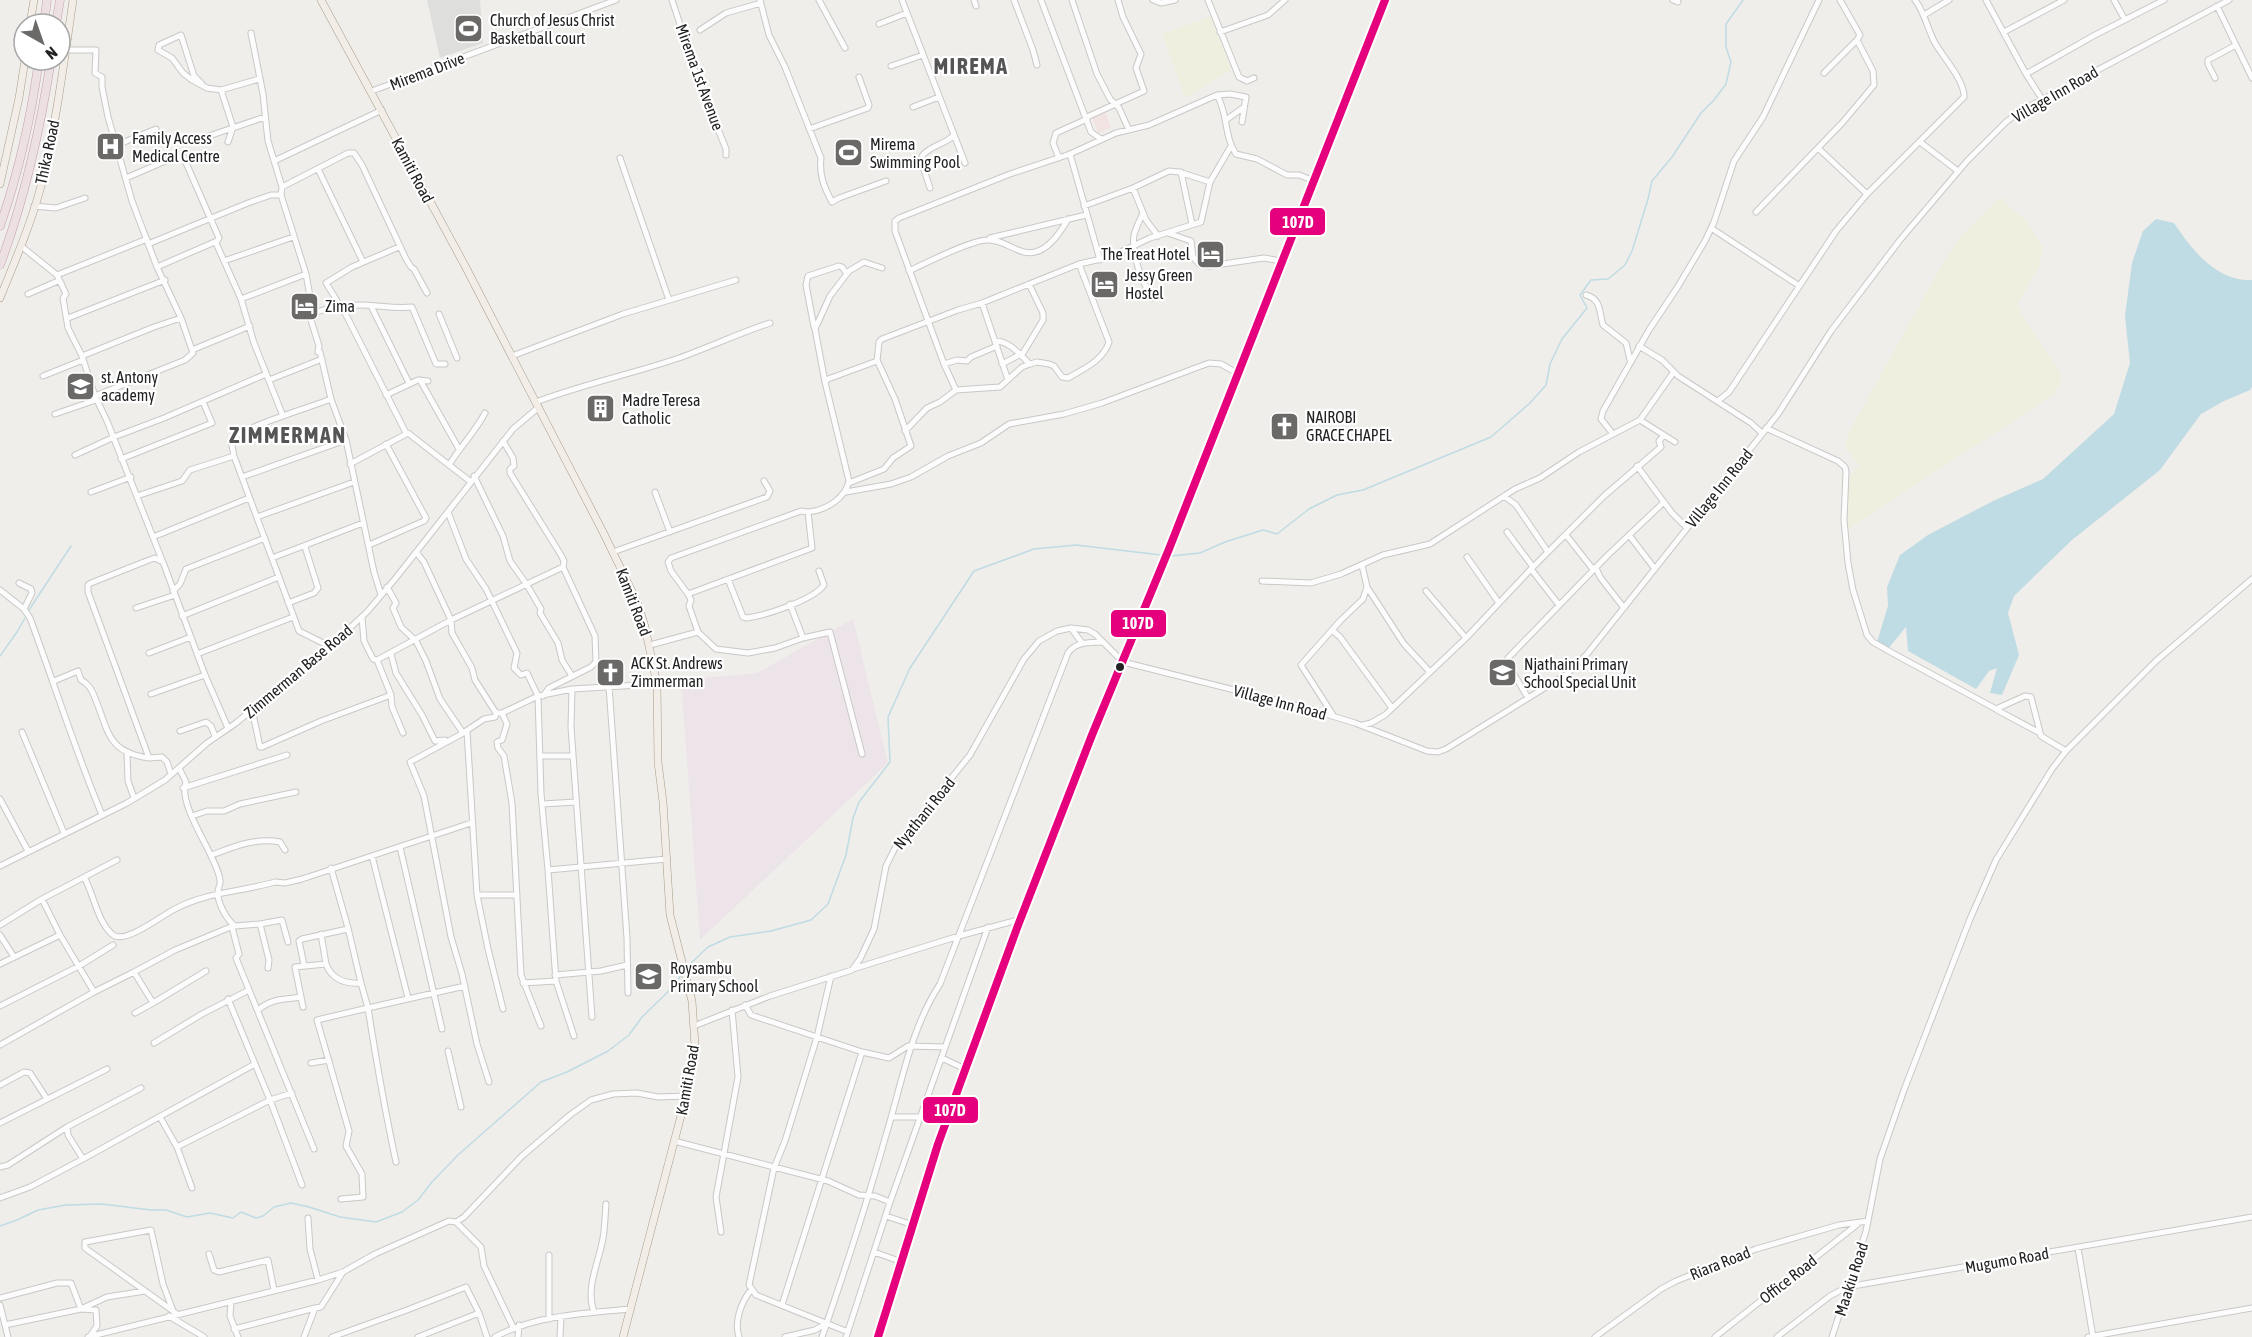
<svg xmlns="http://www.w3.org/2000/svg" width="2252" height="1337" font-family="'Asap Condensed',sans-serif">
	<rect width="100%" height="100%" fill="#f0eeeb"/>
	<!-- commercial -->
	<path fill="#f1e3e1" d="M1105 112 1111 128 1098 133 1092 117Z"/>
	<!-- industrial -->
	<path fill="#ede4e9" d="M853 619 888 763 700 940 681 680 757 673Z"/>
	<!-- religious -->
	<path fill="#dededc" d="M427 0H480L483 43 440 58Z"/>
	<!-- farmland -->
	<path fill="#efefdf" d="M1211 16 1231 70 1185 98 1162 34Z
		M2003 198 2010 208 2026 220 2043 248 2039 267 2017 305 2025 320 2059 371 2061 377 2060 384 2054 394 1847 530 1848 478 1859 465 1845 448 1849 432 1948 254 1959 239 1995 202Z"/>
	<!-- pitch -->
	<path fill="#b7e6d2" d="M473 15 483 26 466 42 456 31Z"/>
	<!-- water -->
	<path fill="#bfdbe3" d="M2156 219 2174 223C2191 249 2217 282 2252 280V387L2250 390 2224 401 2201 414 2160 470 2072 540 2014 596 2008 613 2019 655 2002 695 1990 693 1997 668 1989 671 1976 689 1908 651 1906 627 1888 649 1877 642 1888 606 1887 587 1900 555 1928 535 1993 501 2043 479 2114 414 2130 363 2125 316 2132 263 2143 231Z"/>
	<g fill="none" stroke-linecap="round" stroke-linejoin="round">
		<!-- stream -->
		<path stroke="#bfdbe3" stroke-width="1.5" d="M1171 556 1200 553 1225 542 1263 530 1277 534 1309 509 1337 495 1363 490 1491 437 1530 403 1546 385 1550 364 1562 339 1587 308 1580 295 1591 280 1608 279 1625 265 1632 251 1648 199 1652 181 1672 157 1701 113 1714 100 1726 84 1731 62 1726 47V24L1743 0
			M29 610 71 546
			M0 656 17 632 25 618
			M689 965 708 947 730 937 771 931 811 920 828 904 846 855 853 818 859 802 890 762 888 717 910 668 974 571 1034 549 1076 545 1161 555
			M0 1226 17 1220 38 1210 66 1205 102 1204 151 1210H166L187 1217 210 1213 233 1218 241 1212 256 1218 263 1216 274 1207 291 1203 309 1207 340 1217 376 1222 402 1212 418 1200 432 1182 458 1155 541 1082 567 1072 608 1051 629 1035 642 1017 673 987 681 975"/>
		<defs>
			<path id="minor" d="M672 0 699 82 726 149V155
				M760 0 769 35 785 67 821 158C819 175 824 187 832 202L839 198 886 181
				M819 0 845 48
				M902 0 965 163
				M974 0 976 6
				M1014 0 1033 50 1037 65
				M1041 0 1091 132 1101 139
				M1072 0 1097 74 1110 99 1119 108 1129 130
				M1153 0 1161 3 1175 0
				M1208 0 1239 77 1247 81 1254 78
				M1673 0 1678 2
				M1986 0 2026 74
				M2114 0 2125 20
				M2217 6 2252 78
				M1924 15 1949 0
				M879 24 907 13
				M700 30 726 13 761 3
				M1220 32 1268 15 1285 0
				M2004 32 2064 0
				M251 33 263 94 268 141 282 187 281 195 306 274 313 313 310 317 319 346 318 352H320L331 399 346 440 374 572 381 595
				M66 50H96L95 73 102 77V87L108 117 132 201 157 267 217 241
				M891 66 923 55
				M1824 73 1857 40
				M2215 78 2208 64V60L2236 45
				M202 84 194 76 181 35 159 45 158 50 172 58 183 73 192 80 207 88 221 90 259 79
				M221 90 233 127 228 142
				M372 91 616 0
				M1217 95 1230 94 1246 97 1242 122
				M2042 99 2026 74 2095 35 2164 0
				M913 107 939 97
				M1087 117 1144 91 1136 68 1141 54 1123 17 1118 0
				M1226 120 1244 107
				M809 129 868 108 869 105 859 77
				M197 140 265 117
				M1920 142 1958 171
				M117 145 156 129
				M1818 148 1867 194
				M1070 154 1100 260
				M620 158 669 300
				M1059 158 1053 143 1056 133 1087 119
				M274 161 382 110
				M318 169 363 262
				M1181 172 1192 224
				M126 178 177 156H183L219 238 216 243 241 299 254 343 283 416
				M282 187 348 153H354L362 165 406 259 411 267 414 269 427 293
				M930 188 922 164V156C930 145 945 145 954 135
				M1133 188 1169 171 1179 172 1210 182
				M34 206 56 208 85 198
				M1084 206 1133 188 1146 220 1158 236
				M1756 212 1843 122 1874 85 1873 71 1857 40 1860 35 1840 0
				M1143 213C1140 220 1136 227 1134 235 1131 255 1142 281 1152 298
				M1711 228 1798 285
				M1168 233 1191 241 1193 257 1199 264 1209 266 1264 258 1281 261
				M990 238 1086 215
				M148 244 248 203 271 195H281
				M21 246 57 275 147 239
				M224 261 293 237
				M909 271C926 263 971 240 987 240 998 239 1008 246 1018 250 1041 261 1058 237 1068 219
				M57 275 66 294 63 298 68 328 82 356 95 396 107 421 162 560
				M28 294 58 281 61 283
				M1586 295C1601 299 1599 311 1603 325L1626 343 1630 360
				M241 299 306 274
				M982 303 1008 380
				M371 306 409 383
				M341 307 326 283 352 267 399 247
				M344 311 406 433
				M313 313C328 308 344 305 360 305 377 305 394 309 412 307L436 364H445
				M439 314 457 358
				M68 318 165 280
				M814 327 806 285 808 276 839 266 842 267 847 274
				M995 341C1010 341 1020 355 1030 364
				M1639 346 1662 360 1678 376 1751 423 1762 433
				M192 350 250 326
				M82 356 154 327 181 318
				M512 356 623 314 736 280
				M944 364 957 360 967 361 971 357 997 346
				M1002 364 1023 353 1043 320V313L1029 284
				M43 376 83 360
				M269 380 322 359
				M420 380 459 449
				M825 382 815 329 830 296 849 271 864 262 882 268
				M956 390 944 364 895 231V221L899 218 1010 174 1070 154 1116 133 1149 125 1217 95C1228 113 1224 137 1236 154L1257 159 1287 175H1299L1312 180
				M386 395 418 380 428 381
				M95 396 185 360 193 353 181 318 157 267
				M1719 400 1729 392 1836 231 1867 194 1964 97C1965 81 1943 57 1935 43 1927 28 1925 13 1915 0
				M536 402C583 384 632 374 679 358 710 347 739 333 770 323
				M55 414 96 400
				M1640 420 1675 442
				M1766 428 1838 461 1845 467 1846 472 1844 520 1848 563 1853 590 1867 635 1873 642 1896 655 1996 709 2025 696 2031 697 2041 736 2066 751 2052 769 1996 860 1970 919 1904 1090 1880 1159 1866 1231 1832 1337
				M905 431 927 408 940 402 956 390 1000 387 1022 367 1030 364 1037 362 1049 364 1054 366 1062 377 1068 378C1083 369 1103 361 1109 342L1079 264
				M1613 434 1601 419 1603 411 1649 330 1677 288 1705 241 1714 222 1734 161 1763 117 1819 0
				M75 455 114 437 164 418 266 374
				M121 459 212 423 203 402
				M350 464 408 433 449 465
				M1637 466 1672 513 1687 528
				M474 476 503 536 510 561 527 585 541 609 540 613 558 643 562 660 572 676
				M242 477 346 440
				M471 482 449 465C460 447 475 432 485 413
				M849 483 884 469 893 458 911 446 895 399 877 360
				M91 492 131 477
				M655 492 670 532
				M846 492 891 484 911 477 948 456 981 443 1009 424 1064 414 1102 403 1209 363 1221 364 1237 373
				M137 496 182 481 190 470 234 456
				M1504 496 1516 505 1548 552
				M448 512 466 559 486 589 517 653 514 668 521 675 527 673 538 696 541 794 548 870 667 859
				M257 517 354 482
				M1507 532 1533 567
				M1566 535 1592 568H1596L1600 577 1624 608
				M1629 535 1655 569
				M153 537 249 498
				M369 545 424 521 426 518 386 444
				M416 552 424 562 451 620 452 633 472 668 475 680 496 713
				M613 552 767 497 770 491 764 481
				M1467 557 1499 603
				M272 558 363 523
				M1531 569 1559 605
				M279 577 234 456 231 440C243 427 311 407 331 399
				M728 579 743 617 747 618C767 615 813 600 824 585L819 571
				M1262 581 1311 583 1341 574 1383 555 1430 544 1515 489 1540 478 1579 452 1640 420 1673 373
				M19 583 31 589 32 593 24 609
				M387 587 396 603 393 608 401 627 416 641 426 661 440 699 463 733 484 719 495 717 496 713H502L538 696 572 689 657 684
				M1367 587 1404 644 1430 672
				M0 590 24 609 30 618C54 683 75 750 102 815
				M173 591 180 584 186 569 265 538
				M1426 591 1466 638
				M688 594 671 571 668 562 671 558 801 511 808 512
				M288 603 314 593 318 588 305 547
				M790 604 803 638
				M136 608 175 595
				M182 616 279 577 299 631 329 646
				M1071 628 1082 643
				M1332 630 1340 637 1392 708
				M698 632 716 649 748 653 775 648 803 638 830 632 862 754
				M650 645 698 632 689 606 691 600 688 594 812 548 808 512C826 510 845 499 849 481L825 382 828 379 877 361 879 342 882 339 958 310 982 303 1079 264 1110 257 1150 238 1201 222 1210 182 1231 146
				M149 653 191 637
				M197 654 293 617
				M391 654 396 673 422 715 435 741 445 740
				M377 660 451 620 563 567 564 561 561 555 510 473V469L514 466 513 458 503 441
				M54 681 78 671 81 680C89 684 92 690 95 698 109 732 107 752 149 758
				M609 686 627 938 628 993
				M572 689 571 727 592 1017
				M151 694 205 675
				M391 695 392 707 403 733
				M543 696 549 688 591 667 596 662 595 636 563 567
				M1528 698 1508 664V658L1607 556 1664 502
				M252 709 260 747H262L321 721 391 695 377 660 373 659 364 641 362 617
				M1997 710 2040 733
				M502 713 507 724 502 740 497 742 498 748 504 756 512 803 521 975 541 1026
				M1333 715 1301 665 1340 621 1363 599 1367 587 1362 565
				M1363 725 1371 723 1385 715 1466 638 1531 569 1604 496 1661 447 1659 441 1664 435
				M180 731 206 722 211 726 215 736
				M22 732 64 833
				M2066 751 2156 661 2252 579
				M127 754 128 781 134 798
				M540 756H573
				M179 768 186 782C177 806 217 856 220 880 221 885 217 889 218 894 218 904 227 920 235 926L260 924 269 960 268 968
				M171 774 167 762 162 757 149 758 88 592V585L91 583 149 560 155 558 163 562 205 675 228 728
				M183 788 287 755
				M0 799 28 851
				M543 804 576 802
				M192 816 207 811H224L240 804 296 792
				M400 847 442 1029
				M212 855C233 847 256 837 280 842L285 850
				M372 856 408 998
				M0 866 127 803 165 780 207 743 236 723 339 638 367 612 395 579 513 429 539 407
				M331 868 348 928 361 983
				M548 870 556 981 574 1036
				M84 877C94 894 97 922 113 935 125 944 160 917 173 910 205 892 241 892 275 882L285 883 302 879 471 823
				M477 895H517
				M260 924 282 920 288 942
				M0 925 42 899 117 860
				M232 927 239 954 236 958 314 1149
				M321 934 326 964
				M0 935 14 957
				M0 964 60 935
				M304 965 299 941 302 939 348 929
				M853 969 959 936 1021 919
				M134 972 175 950 233 926
				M555 975 601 971 627 965
				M831 976 817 1037 785 1141 774 1168 749 1285 756 1295 848 1332
				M523 983 556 981
				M94 992 134 972 153 1003 135 1013
				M153 1003 206 971
				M745 1005 751 1015 862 1052 889 1058 908 1046 945 1047
				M0 1006 79 966 113 945
				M303 1007 295 967 326 964C332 980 345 984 361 983L368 1008 317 1020 349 1131 346 1146 362 1174 363 1197 341 1199
				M258 1010C272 998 283 1000 301 997
				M694 1026 770 996 852 970 860 959 874 929 886 866 895 848 970 755 1024 659 1039 641 1057 631 1071 628 1088 630 1095 634 1123 662 1306 708 1355 723 1427 751 1438 752 1446 749 1567 674 1587 654 1778 414 1831 331 1900 240 1967 161 2006 122 2019 112 2229 0
				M154 1043 202 1014 249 990
				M0 1045 94 992 60 935 42 899
				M448 1051 461 1107
				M942 1058 965 1069
				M311 1063 329 1060
				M489 1082 477 1044 462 974 451 937 424 796 410 762 467 731 477 895 488 949 503 1009
				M0 1085 24 1072 30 1073 47 1099
				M141 1088 67 1127 68 1135 83 1159 255 1064
				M292 1093 270 1100 302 1185
				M927 1100 952 1103
				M160 1117 177 1147 192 1188
				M892 1117H922
				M0 1123 107 1069
				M674 1141 828 1181 859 1195 875 1196 890 1202
				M177 1147 270 1100 228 999
				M396 1162C385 1111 376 1059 368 1008L465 986
				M0 1167 8 1165 67 1127
				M0 1198 30 1187 83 1159
				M886 1216 913 1225
				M308 1218 310 1249 318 1280
				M456 1222 481 1247 484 1266 513 1327
				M721 1232 716 1197 738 1077 732 1010
				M2078 1248 2093 1337
				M874 1252 902 1262
				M209 1254 214 1270 219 1272 268 1260 274 1290
				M0 1298 57 1283H71L81 1309 96 1310 97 1326 90 1336
				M231 1302 230 1316 238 1337
				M0 1305 8 1337
				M782 1305 862 1052
				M173 1311 163 1284 151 1230 85 1242V1248L173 1311 177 1314
				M594 1312C585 1288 599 1262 603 1238 605 1227 605 1215 606 1204
				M169 1316 204 1337
				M549 1319V1255
				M5 1325 81 1309 107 1297 145 1291
				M234 1329 315 1308
				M88 1337 318 1280 343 1272 375 1254 449 1221 456 1222 464 1217 522 1156 570 1115 591 1100 613 1094 637 1093 658 1097 686 1096
				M304 1337 315 1308 321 1307 343 1272
				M332 1337 407 1310 466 1287 479 1313 487 1337
				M418 1337 479 1313
				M495 1337C536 1315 586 1313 631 1309
				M518 1337 519 1325
				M560 1337 561 1317
				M739 1337C734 1322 741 1302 751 1290
				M785 1337 815 1330 827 1323
				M822 1337C845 1270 867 1203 886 1135 902 1083 910 1030 940 984L1068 653C1076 641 1090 643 1103 642
				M846 1337 890 1202 988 927
				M1595 1337 1661 1289 1676 1281 1756 1249 1839 1225 1868 1221
				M1715 1337 1859 1223
				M1777 1337 1830 1296 1847 1287 2252 1217
				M2088 1337 2252 1308"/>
			<path id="major" d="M321 0 464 264 603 532 638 604 645 627 657 684 658 762 663 802 670 915 692 1001 695 1045 689 1085 623 1337
				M30 24 34 0
				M0 184 19 98 25 60
				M0 298C15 261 31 224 41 186 56 125 64 62 73 0
				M878 1337 938 1144 1017 928 1092 735 1169 549 1385 0"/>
			<path id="highway" d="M44 24 47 0
				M56 24 60 0
				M0 226C19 172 31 117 39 60
				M0 265C25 198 40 130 51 60"/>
		</defs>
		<!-- minor casing -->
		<use href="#minor" stroke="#c9c8c7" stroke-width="7"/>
		<!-- major casing -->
		<use href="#major" stroke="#a79c86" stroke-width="8"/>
		<!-- highway casing -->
		<use href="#highway" stroke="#c5a2ac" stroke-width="9"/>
		<!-- minor -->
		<use href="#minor" stroke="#fdfcfc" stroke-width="5"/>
		<!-- major -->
		<use href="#major" stroke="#f3ede7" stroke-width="7"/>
		<!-- highway -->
		<use href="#highway" stroke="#ece0e2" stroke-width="8"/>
		<defs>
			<path id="bus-1" d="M878 1337 938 1144 1017 928 1092 735 1169 549 1385 0"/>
		</defs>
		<!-- bus-1 casing -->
		<use href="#bus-1" stroke="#fff" stroke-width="12"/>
		<!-- bus-1 -->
		<use href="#bus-1" stroke="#e5007d" stroke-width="8"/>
	</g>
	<!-- icons -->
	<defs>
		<symbol id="stadium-square" viewBox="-11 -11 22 22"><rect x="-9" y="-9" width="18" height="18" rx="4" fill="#6a6968" stroke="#fff"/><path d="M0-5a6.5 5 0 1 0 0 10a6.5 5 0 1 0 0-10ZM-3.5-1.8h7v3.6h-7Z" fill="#fff"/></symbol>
		<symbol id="hospital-square" viewBox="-11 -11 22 22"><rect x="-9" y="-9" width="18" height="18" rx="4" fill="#6a6968" stroke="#fff"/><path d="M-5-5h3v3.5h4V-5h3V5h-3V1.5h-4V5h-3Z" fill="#fff"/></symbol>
		<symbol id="hotel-square" viewBox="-11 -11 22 22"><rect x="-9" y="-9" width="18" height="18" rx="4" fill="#6a6968" stroke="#fff"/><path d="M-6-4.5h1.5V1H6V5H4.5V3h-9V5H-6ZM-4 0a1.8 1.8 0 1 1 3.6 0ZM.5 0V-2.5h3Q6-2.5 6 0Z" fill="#fff"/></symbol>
		<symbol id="school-square" viewBox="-11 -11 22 22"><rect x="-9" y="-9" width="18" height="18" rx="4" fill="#6a6968" stroke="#fff"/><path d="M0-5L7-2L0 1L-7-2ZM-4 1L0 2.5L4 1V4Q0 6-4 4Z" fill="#fff"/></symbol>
		<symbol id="building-square" viewBox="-11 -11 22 22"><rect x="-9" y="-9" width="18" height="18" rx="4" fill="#6a6968" stroke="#fff"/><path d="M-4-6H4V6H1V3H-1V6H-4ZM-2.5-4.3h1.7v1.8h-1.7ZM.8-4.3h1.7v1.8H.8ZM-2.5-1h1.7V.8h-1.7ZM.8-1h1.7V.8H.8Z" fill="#fff"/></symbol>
		<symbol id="church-square" viewBox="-11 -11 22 22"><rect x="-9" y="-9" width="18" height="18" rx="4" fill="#6a6968" stroke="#fff"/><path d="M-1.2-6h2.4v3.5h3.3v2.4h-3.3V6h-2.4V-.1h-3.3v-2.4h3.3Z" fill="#fff"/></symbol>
	</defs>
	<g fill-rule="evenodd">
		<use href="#stadium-square" x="452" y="12" width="33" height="33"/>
		<use href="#hospital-square" x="94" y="130" width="33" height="33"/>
		<use href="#stadium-square" x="832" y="136" width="33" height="33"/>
		<use href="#hotel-square" x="1194" y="238" width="33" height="33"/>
		<use href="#hotel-square" x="1088" y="268" width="33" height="33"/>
		<use href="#hotel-square" x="288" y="290" width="33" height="33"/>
		<use href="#school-square" x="64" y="370" width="33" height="33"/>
		<use href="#building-square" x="584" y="392" width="33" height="33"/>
		<use href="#church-square" x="1268" y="410" width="33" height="33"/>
		<use href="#church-square" x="594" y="656" width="33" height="33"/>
		<use href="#school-square" x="1486" y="656" width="33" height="33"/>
		<use href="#school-square" x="632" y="960" width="33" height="33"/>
	</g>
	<!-- markers -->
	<circle fill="#222" stroke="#fff" stroke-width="2" cx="1120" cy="667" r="5"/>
	<g text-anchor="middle" stroke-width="4.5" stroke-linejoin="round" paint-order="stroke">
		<!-- poi labels -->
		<g font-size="16" fill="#222" stroke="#fff" text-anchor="start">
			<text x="490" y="26">Church of Jesus Christ<tspan x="490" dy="18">Basketball court</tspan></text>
			<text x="132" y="144">Family Access<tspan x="132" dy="18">Medical Centre</tspan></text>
			<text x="870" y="150">Mirema<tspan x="870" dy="18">Swimming Pool</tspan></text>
			<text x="1190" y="260" text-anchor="end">The Treat Hotel</text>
			<text x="1125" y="281">Jessy Green<tspan x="1125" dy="18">Hostel</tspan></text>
			<text x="325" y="312">Zima</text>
			<text x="101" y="383">st. Antony<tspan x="101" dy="18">academy</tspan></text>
			<text x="622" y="406">Madre Teresa<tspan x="622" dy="18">Catholic</tspan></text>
			<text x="1306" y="423">NAIROBI<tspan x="1306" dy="18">GRACE CHAPEL</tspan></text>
			<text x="631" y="669">ACK St. Andrews<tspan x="631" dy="18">Zimmerman</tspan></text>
			<text x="1524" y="670">Njathaini Primary<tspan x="1524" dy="18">School Special Unit</tspan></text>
			<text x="670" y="974">Roysambu<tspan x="670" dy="18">Primary School</tspan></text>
		</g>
		<!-- street labels -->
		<g font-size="16" fill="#222" stroke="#fff">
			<text transform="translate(427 71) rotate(-21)" y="6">Mirema Drive</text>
			<text transform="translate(700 77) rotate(70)" y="6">Mirema 1st Avenue</text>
			<text transform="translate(2055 94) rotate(-30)" y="6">Village Inn Road</text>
			<text transform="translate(47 152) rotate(-78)" y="6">Thika Road</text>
			<text transform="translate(413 170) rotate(62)" y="6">Kamiti Road</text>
			<text transform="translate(1719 488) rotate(-51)" y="6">Village Inn Road</text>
			<text transform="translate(634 602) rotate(69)" y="6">Kamiti Road</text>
			<text transform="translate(298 671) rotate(-40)" y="6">Zimmerman Base Road</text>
			<text transform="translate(1280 702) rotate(15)" y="6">Village Inn Road</text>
			<text transform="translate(924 813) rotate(-51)" y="6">Nyathani Road</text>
			<text transform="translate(687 1080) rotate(-80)" y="6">Kamiti Road</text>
			<text transform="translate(2007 1260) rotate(-10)" y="6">Mugumo Road</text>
			<text transform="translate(1720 1263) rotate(-22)" y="6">Riara Road</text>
			<text transform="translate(1788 1279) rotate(-38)" y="6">Office Road</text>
			<text transform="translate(1851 1279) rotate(-72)" y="6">Maakiu Road</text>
		</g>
		<!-- district labels -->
		<g font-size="22" font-weight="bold" letter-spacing="1.5" fill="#555" stroke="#fff">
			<text x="971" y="74">MIREMA</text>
			<text x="288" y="443">ZIMMERMAN</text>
		</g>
	</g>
	<g stroke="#fff" stroke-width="2">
		<rect x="1269" y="207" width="57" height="29" rx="6" fill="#e5007d"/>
		<rect x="1110" y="609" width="57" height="29" rx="6" fill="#e5007d"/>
		<rect x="922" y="1096" width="57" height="28" rx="6" fill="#e5007d"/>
	</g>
	<g font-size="16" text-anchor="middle" font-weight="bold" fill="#fff">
		<text x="1298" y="228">107D</text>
		<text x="1138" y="629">107D</text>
		<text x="950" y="1116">107D</text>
	</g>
	<!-- north arrow -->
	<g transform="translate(42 42) rotate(140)"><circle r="28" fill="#ffffff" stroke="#a7a7a7" stroke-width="1.5"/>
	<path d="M0-4.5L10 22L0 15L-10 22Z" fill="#6a6968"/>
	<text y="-9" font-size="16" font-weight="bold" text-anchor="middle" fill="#222222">N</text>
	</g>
</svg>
